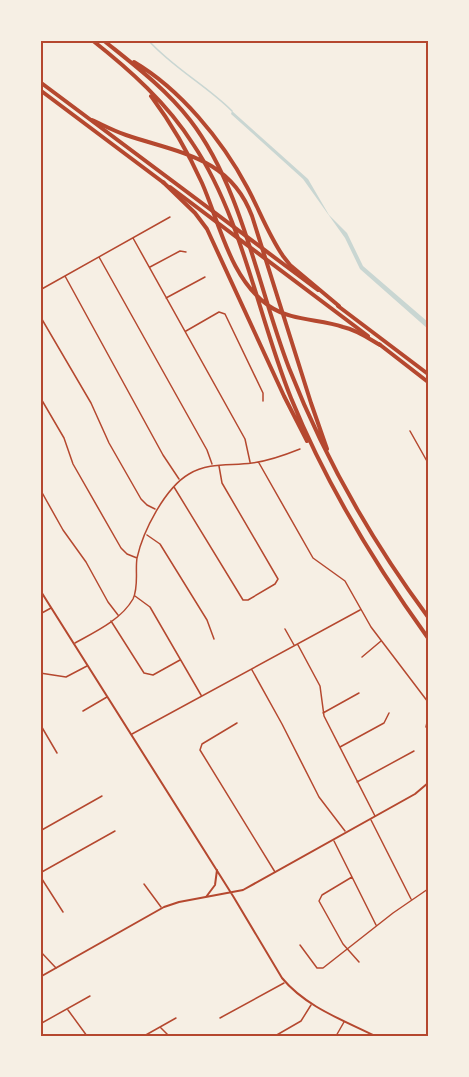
<svg xmlns="http://www.w3.org/2000/svg" width="469" height="1077" font-family="'Fira Sans',sans-serif">
	<rect width="100%" height="100%" fill="#f6efe4"/>
	<!-- water -->
	<path fill="#c9d6d2" d="M232 111 308 179 329 215 347 233 363 266 428 322V329L360 269 345 238 303 179 231 114Z"/>
	<g fill="none" stroke-linecap="round" stroke-linejoin="round">
		<!-- stream -->
		<path stroke="#c9d6d2" stroke-width="1.5" d="M148 40C173 68 206 85 232 111"/>
		<!-- minor -->
		<path stroke="#b5482f" stroke-width="1.5" d="M133 238 245 439 250 462
			M99 257 207 450 212 464
			M150 267 180 251 186 252
			M65 276 163 455 179 479
			M40 290 170 217
			M166 298 205 277
			M40 316 91 403 109 443 141 499 147 505 155 509
			M186 331 219 312 225 314 263 393V401
			M40 397 64 438 73 464 121 548 127 554 137 558
			M410 431 428 463
			M259 463 313 558 345 581 371 627 428 702
			M174 487 243 600H248L275 584 278 579 222 483 219 466
			M40 489 63 530 86 562 108 602 118 615
			M147 535 160 544 207 620 214 639
			M135 596 150 607 201 695
			M40 614 51 608
			M111 621 144 673 153 675 180 660
			M285 629 294 645
			M75 643C95 632 121 620 133 599 139 586 135 571 137 558 143 531 165 488 189 474 209 462 231 466 252 463 269 461 285 455 300 449
			M298 645 320 686 324 716 375 816
			M362 657 381 641
			M252 670 282 724 319 797 345 831
			M40 673 66 677 87 666
			M83 711 107 697
			M323 713 359 693
			M237 723 202 744 200 750 275 872
			M40 724 57 753
			M426 727 428 718
			M132 734 360 610
			M340 747 384 723 389 713
			M357 782 414 751
			M371 820 411 899
			M40 831 102 796
			M334 841 376 925
			M40 873 115 831
			M40 876 63 912
			M352 877 322 895 319 901 343 944 359 962
			M144 884 161 907
			M300 945 317 968H323L393 913 428 889
			M40 951 56 968
			M68 1010 87 1036
			M220 1018 284 983
			M40 1024 90 996
			M161 1028 169 1036
			M144 1036 176 1018
			M275 1036 301 1021 311 1005
			M336 1036 344 1022"/>
		<!-- tertiary -->
		<path stroke="#b5482f" stroke-width="2" d="M40 590 233 896 282 978C306 1007 343 1020 375 1036
			M206 897 215 885 217 870
			M40 977 164 907 179 902 243 890 415 794 428 783"/>
		<!-- trunk -->
		<path stroke="#b5482f" stroke-width="4" d="M40 82 318 290
			M40 90 164 183
			M170 187 368 336
			M338 306 428 374
			M379 344 428 382"/>
		<!-- motorway -->
		<path stroke="#b5482f" stroke-width="4" d="M92 40C130 70 167 103 193 144 242 217 258 316 291 398 326 484 374 563 428 638
			M103 40C134 65 165 88 190 120 242 187 258 288 289 368 324 457 371 540 428 617
			M134 62C180 89 222 140 247 187 259 209 268 234 283 256L290 265 339 306
			M151 96C171 123 188 152 202 183 220 224 230 279 269 306 291 321 319 319 343 327 357 330 368 338 380 345
			M92 120C103 125 114 131 126 135 179 153 230 157 252 216L311 403 327 449
			M163 182 195 213 207 229 284 396 307 441"/>
	</g>
	<!-- border -->
	<rect width="469" height="1077" fill="none" stroke="#f6efe4" stroke-width="84"/>
	<rect x="42" y="42" width="385" height="993" fill="none" stroke="#b5482f" stroke-width="2"/>
</svg>
